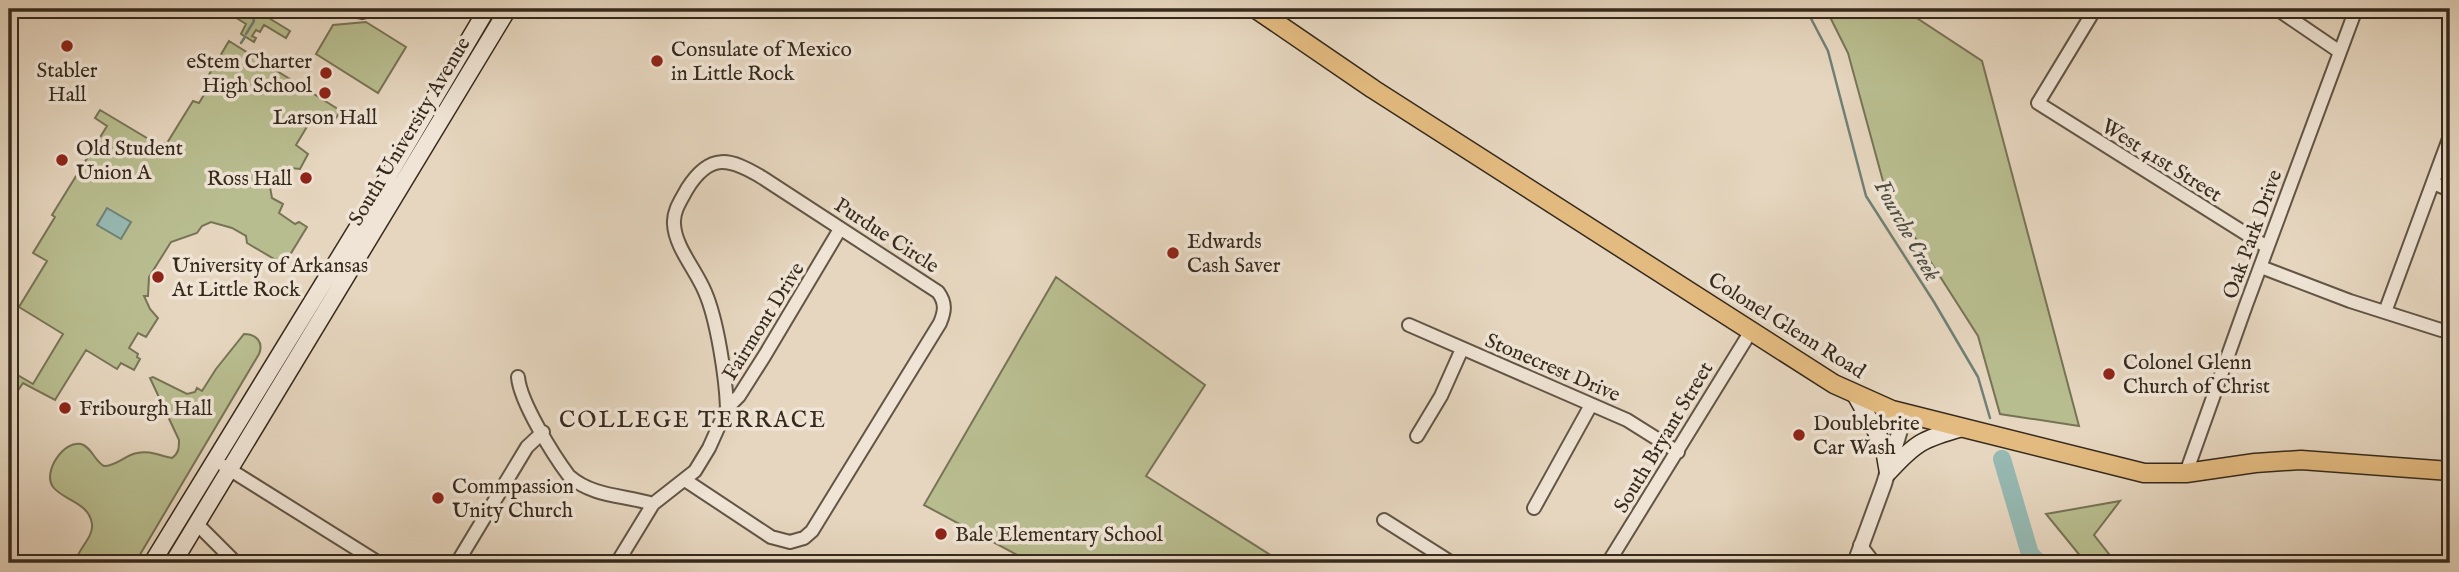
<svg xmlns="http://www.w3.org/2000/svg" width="2459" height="572" font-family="'IM FELL English',serif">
	<rect width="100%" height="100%" fill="#e6d6bf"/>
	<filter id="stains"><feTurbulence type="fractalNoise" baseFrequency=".00286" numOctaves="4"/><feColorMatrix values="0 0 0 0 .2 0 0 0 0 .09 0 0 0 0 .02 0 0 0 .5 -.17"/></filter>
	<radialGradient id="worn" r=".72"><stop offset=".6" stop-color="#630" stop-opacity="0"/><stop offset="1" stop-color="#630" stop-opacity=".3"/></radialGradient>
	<!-- green -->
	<path fill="#b8bd8f" stroke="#777456" stroke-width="2" d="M222 9H268L264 15 290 31 286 38 264 25 260 32 256 30 252 36 256 38 254 42 241 34 246 24Z
		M1826 9H1903L1982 61 2079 426 2000 414 1978 336 1886 192 1848 53Z
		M366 22 406 47 378 93 316 54 333 25Z
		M229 41 341 111 331 125 318 117 311 120 296 145 308 154 300 169 281 167 270 187 272 198 283 204 279 213 295 224 299 222 307 227 285 263H281L247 243 246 236 232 228 211 222 202 226 197 233 171 242 149 277 148 296H144L150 309 158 318 146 337 138 333 129 348 138 354 137 357 140 359 134 370 121 363 117 369 86 350 55 400 23 383 19 389 9 383V370L33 384 63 334 19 307 47 261 33 253 55 217 52 215 107 126 95 118 100 110 157 144 167 143 193 101 199 103 208 88 204 83Z
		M1056 277 1205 385 1146 476 1283 563H1032L924 505Z
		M244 334C256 334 264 342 259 354L135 563H75C77 550 94 537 92 524 89 502 64 501 53 487 42 472 64 440 81 444 92 447 94 461 104 466 117 466 125 455 137 453 150 450 160 456 172 458 179 453 179 448 179 440L150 378 153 377 187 394 195 392 197 388 202 391 216 369Z
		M2120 501 2094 535 2116 563H2086L2046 514Z"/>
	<!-- water -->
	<path fill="#96b9b2" stroke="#708076" stroke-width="2" d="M107 208 131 222 121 239 97 225Z"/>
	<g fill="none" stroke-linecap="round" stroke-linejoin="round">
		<!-- stream -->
		<path stroke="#708076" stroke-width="2.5" d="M244 9 248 12
			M1806 9 1828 51 1866 196 1934 302 1978 377 1990 418
			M246 34 254 21 252 15
			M241 43 245 37"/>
		<!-- river -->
		<path stroke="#96b9b2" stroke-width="18" d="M2002 459 2030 554 2039 563"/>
		<defs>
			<path id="minor" d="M348 9 362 12 373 9
				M2095 9 2038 103 2267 247
				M2277 9 2340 52
				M2433 183 2450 190
				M2261 267 2350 301 2441 330
				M2385 312 2450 136
				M1409 325 1627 420 1678 452
				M518 377C520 402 554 456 569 476 593 497 624 495 653 504
				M1417 436 1441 396 1462 349
				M224 466 379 563
				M2186 473 2246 305 2356 9
				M685 480 771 537 790 542 804 538 812 531 940 323C945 311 946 303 938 292L763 178C730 158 710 152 687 189 681 200 673 211 674 224 675 247 696 270 705 292 717 319 726 378 727 408
				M1534 508 1591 405
				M1384 520 1452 563
				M196 523 236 563
				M1860 545 1874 563
				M457 563 527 447 543 432
				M617 563 653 504 695 471 709 448 727 408 739 396 765 355 840 229
				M1608 563 1751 331"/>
			<path id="tertiary" d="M1855 563 1884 484 1905 413"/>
			<path id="secondary" d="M1856 396 1883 444 1888 473
				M1888 473C1916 442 1923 439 1962 428
				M152 563 364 217 487 9
				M173 563 508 9"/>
			<path id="primary" d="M1256 9 1373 89 1834 384 1892 410 2144 473H2186L2255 463 2301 460 2450 471"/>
		</defs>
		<!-- minor casing -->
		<use href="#minor" stroke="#625545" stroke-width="16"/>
		<!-- tertiary casing -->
		<use href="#tertiary" stroke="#625545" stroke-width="18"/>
		<!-- secondary casing -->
		<use href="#secondary" stroke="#362a1c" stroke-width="19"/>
		<!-- primary casing -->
		<use href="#primary" stroke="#362a1c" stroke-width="21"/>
		<!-- minor -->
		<use href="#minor" stroke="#efe4d5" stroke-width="12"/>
		<!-- tertiary -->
		<use href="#tertiary" stroke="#efe4d5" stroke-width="14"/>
		<!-- secondary -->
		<use href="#secondary" stroke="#efe4d5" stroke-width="16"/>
		<!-- primary -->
		<use href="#primary" stroke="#e3bb80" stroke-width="18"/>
	</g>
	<!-- markers -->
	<g fill="#8f2418" stroke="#efe4d5" stroke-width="2.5">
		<circle cx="67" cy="46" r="7"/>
		<circle cx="657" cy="61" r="7"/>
		<circle cx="326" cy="73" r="7"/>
		<circle cx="325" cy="93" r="7"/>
		<circle cx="62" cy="160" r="7"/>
		<circle cx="306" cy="178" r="7"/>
		<circle cx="1173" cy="253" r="7"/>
		<circle cx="158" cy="277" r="7"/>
		<circle cx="2109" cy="374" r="7"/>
		<circle cx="65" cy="408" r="7"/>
		<circle cx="1799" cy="435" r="7"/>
		<circle cx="438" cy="498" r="7"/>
		<circle cx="941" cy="534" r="7"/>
	</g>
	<g text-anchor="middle" stroke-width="7" stroke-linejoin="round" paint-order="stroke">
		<!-- poi labels -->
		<g font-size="21" fill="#362a1c" stroke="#efe4d5" text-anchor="start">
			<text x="671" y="56">Consulate of Mexico<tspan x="671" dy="24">in Little Rock</tspan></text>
			<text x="312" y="68" text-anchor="end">eStem Charter<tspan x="312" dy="24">High School</tspan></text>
			<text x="67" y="77" text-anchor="middle">Stabler<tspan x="67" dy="24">Hall</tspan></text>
			<text x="325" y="124" text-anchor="middle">Larson Hall</text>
			<text x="76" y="155">Old Student<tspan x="76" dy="24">Union A</tspan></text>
			<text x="292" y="185" text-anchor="end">Ross Hall</text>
			<text x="1187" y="248">Edwards<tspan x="1187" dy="24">Cash Saver</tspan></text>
			<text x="172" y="272">University of Arkansas<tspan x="172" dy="24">At Little Rock</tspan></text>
			<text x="2123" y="369">Colonel Glenn<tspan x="2123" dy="24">Church of Christ</tspan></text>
			<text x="79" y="415">Fribourgh Hall</text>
			<text x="1813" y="430">Doublebrite<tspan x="1813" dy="24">Car Wash</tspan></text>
			<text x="452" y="493">Commpassion<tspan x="452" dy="24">Unity Church</tspan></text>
			<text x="955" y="541">Bale Elementary School</text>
		</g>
		<!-- street labels -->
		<g font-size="21" fill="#362a1c" stroke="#efe4d5">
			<text transform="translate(409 131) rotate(-59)" y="7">South University Avenue</text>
			<text transform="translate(2162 160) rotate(32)" y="7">West 41st Street</text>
			<text transform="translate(2252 234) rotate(-70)" y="7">Oak Park Drive</text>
			<text transform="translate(887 235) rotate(33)" y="7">Purdue Circle</text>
			<text transform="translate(763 321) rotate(-58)" y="7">Fairmont Drive</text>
			<text transform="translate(1787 325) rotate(32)" y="7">Colonel Glenn Road</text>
			<text transform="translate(1553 367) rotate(23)" y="7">Stonecrest Drive</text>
			<text transform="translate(1663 437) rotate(-59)" y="7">South Bryant Street</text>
		</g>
		<!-- water labels -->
		<g font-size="23" font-style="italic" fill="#4e4e42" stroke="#efe4d5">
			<text transform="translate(1908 230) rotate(61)" y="8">Fourche Creek</text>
		</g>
		<!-- neighbourhood labels -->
		<g font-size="23" letter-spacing="2" fill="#362a1c" stroke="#efe4d5">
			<text x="693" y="427">COLLEGE TERRACE</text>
		</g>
	</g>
	<!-- margin -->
	<rect width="2459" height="572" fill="none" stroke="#e6d6bf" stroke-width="35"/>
	<rect x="10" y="10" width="2438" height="551" fill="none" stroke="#362a1c" stroke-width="3.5"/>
	<rect x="18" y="18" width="2424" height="537" fill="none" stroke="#362a1c" stroke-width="2"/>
	<rect width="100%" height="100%" filter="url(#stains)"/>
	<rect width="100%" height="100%" fill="url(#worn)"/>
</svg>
